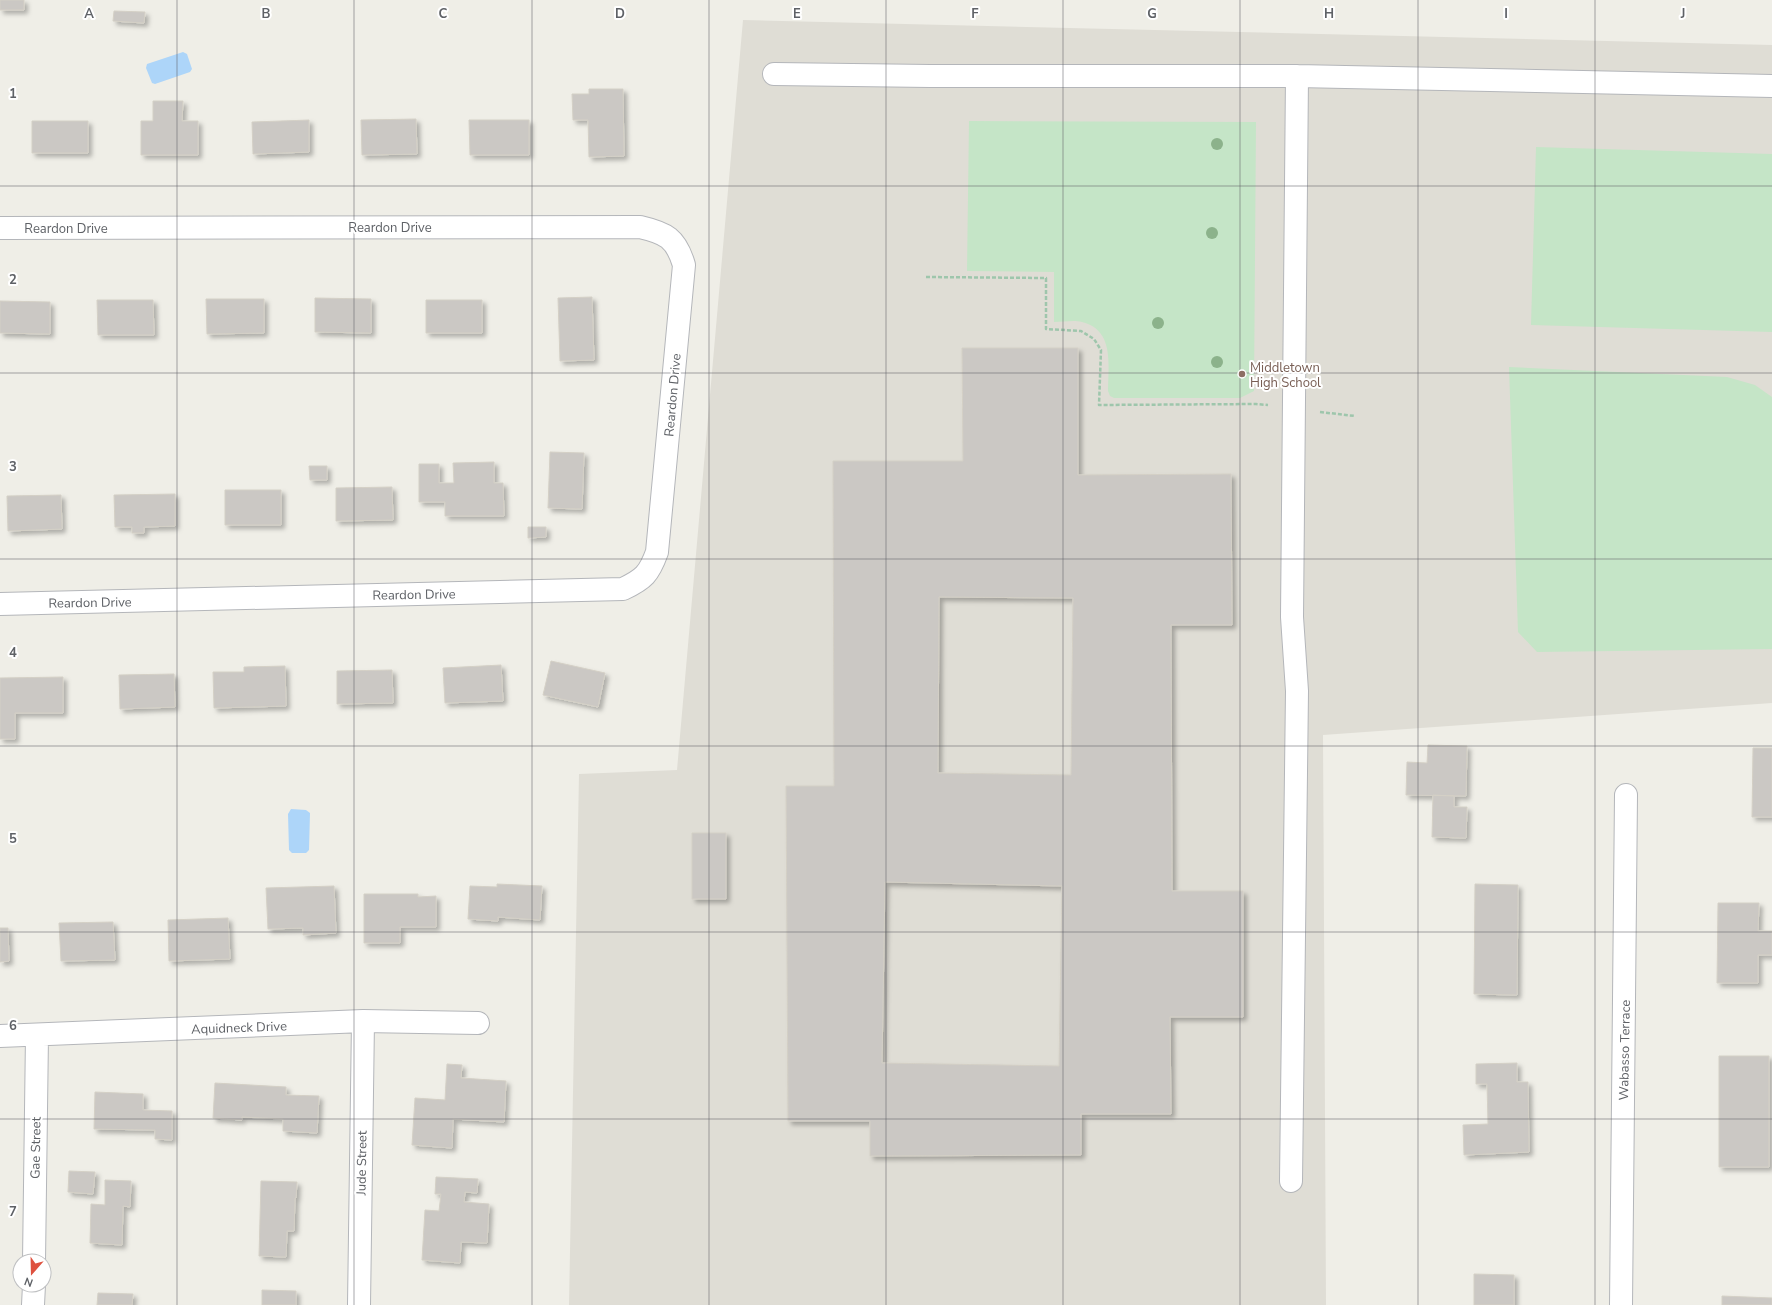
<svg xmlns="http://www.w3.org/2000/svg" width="1772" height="1305" font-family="'Nunito Sans',sans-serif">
	<defs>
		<filter id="shadow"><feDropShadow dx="3.5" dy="3.5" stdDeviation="2" flood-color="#0004"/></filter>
	</defs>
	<rect width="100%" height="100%" fill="#efeee7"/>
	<!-- education -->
	<path fill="#dfddd5" d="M743 20 1772 45V703L1323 735 1326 1305H569L579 774 677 770Z"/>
	<!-- green -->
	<path fill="#c5e5c7" d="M969 121 1256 122 1254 391 1240 398H1114L1110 396 1108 391C1108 366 1115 330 1082 322 1074 320 1063 322 1054 322V272L967 271Z
		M1536 147 1772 154V332L1531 325Z
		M1509 367 1727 377 1755 385 1772 397V649L1537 652 1518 632Z"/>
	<!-- water -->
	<path fill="#add5f9" d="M183 52 187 54 192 69 190 72 155 84 152 83 146 68 147 64Z
		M291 809 306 810 310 813 309 850 306 853H292L289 850 288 814Z"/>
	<!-- building -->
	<path fill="#cbc8c4" stroke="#d4d0c6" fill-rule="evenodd" filter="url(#shadow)" d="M0 0H24V10H0Z
		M114 11 145 12 144 23 113 21Z
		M589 89H623L624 156 589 157 588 120H573L572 94H589Z
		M153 101H183L182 121H198V155H141V121H153Z
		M416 119 417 154 362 155 361 120Z
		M309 120V152L253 154 252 122Z
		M469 120H529V155H470Z
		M32 121H88V153H32Z
		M592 297 594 360 560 361 558 298Z
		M315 298 371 299V333L315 332Z
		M206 299H264V333L207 334Z
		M97 300H153L154 335H98Z
		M426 300H482V333H426Z
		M0 301 50 302V334L0 333Z
		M962 348H1078V475L1231 474 1232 625H1171L1172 891H1243V1017H1170L1171 1114H1081V1155L870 1156V1121H788L786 786H834L833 461H963ZM939 597 1073 598 1071 775 938 773ZM885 882 1062 886 1059 1066 882 1063Z
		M550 452 584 453 582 509 548 508Z
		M494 462V483H503L504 516H445V502H419V464H439V483H454L453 463Z
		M309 466H327V480H310Z
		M392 487 393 520 336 521V488Z
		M225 490H281V525H225Z
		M175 494V526L144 527V533H132V527H115L114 495Z
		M61 495 62 529 8 531 7 496Z
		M528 527H546V537L528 538Z
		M551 661 605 673 598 707 543 695Z
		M501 665 503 701 445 703 443 668Z
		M285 666 286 706 214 708 213 672H244V667Z
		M392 670 393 703 337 704V671Z
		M174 674 175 707 120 709 119 675Z
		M63 677V713H15V739H0V678Z
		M1428 745 1467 746 1466 796 1406 795 1407 762 1427 763Z
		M1753 748H1772V817H1752Z
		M1433 795 1454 796V807H1467L1466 838 1432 837Z
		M692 833H726V899H692Z
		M497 884 542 886 540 920 498 917V921L468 919 470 886 497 887Z
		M1475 884 1518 885 1517 995 1474 994Z
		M334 886 336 933 303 935V928L268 929 266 888Z
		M364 894H418V897L436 896V927H400V943H364Z
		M1718 903H1759L1758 931H1772V955H1758V983H1717Z
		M228 918 230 959 169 961 168 920Z
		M113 922 115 960 61 961 59 923Z
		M0 928H8L9 961 0 962Z
		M1719 1056H1769V1167H1719Z
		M1517 1063V1082H1528L1529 1152 1464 1155 1463 1125 1488 1124 1487 1084H1476V1064Z
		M447 1064 462 1065 461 1078 506 1081 504 1122 453 1119 452 1148 412 1145 415 1098 445 1100Z
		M215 1083 286 1087V1095L319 1096 317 1133 283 1131V1119L242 1117V1120L213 1118Z
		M95 1092 143 1094V1110L172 1111V1140L155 1139V1130L94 1129Z
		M69 1171 95 1172 93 1194 68 1192Z
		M436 1177 478 1179 477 1193 465 1192 464 1202 489 1204 487 1243 461 1242 460 1263 422 1260 425 1210 439 1211 441 1194H435Z
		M105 1180 131 1181 130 1207 123 1206 122 1245 90 1243 91 1204 105 1205Z
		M261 1181 297 1182 296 1198H295L294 1231H287L286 1257 259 1256Z
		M1474 1274 1514 1275V1305H1474Z
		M262 1290 296 1291V1305H262Z
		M98 1293 133 1294 132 1305H97Z
		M1722 1296 1772 1298V1305H1722Z"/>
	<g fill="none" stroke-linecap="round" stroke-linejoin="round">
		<defs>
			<path id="minor" d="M774 74 930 76H1297L1772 86
				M0 228 640 227C666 233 676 238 684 265L657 552C649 574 644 579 623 589L0 604
				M0 1036 363 1021 478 1023
				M1291 1181 1297 691 1292 617 1297 76
				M34 1261 37 1035
				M33 1305 34 1285
				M359 1305 363 1021
				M1621 1305 1626 795"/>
		</defs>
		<!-- minor casing -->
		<use href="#minor" stroke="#b4b6ba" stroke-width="24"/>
		<!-- path -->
		<path stroke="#9ec6ac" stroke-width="2.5" stroke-dasharray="4 2" stroke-linecap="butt" d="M926 277 1046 278V329L1081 331 1094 339 1101 350 1099 405 1256 404 1268 405
			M1320 412 1355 416"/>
		<!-- minor -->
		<use href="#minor" stroke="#fff" stroke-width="22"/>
	</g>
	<!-- trees -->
	<g fill="#8cb28b">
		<circle cx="1217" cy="144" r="6"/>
		<circle cx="1212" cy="233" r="6"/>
		<circle cx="1158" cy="323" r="6"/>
		<circle cx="1217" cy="362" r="6"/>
	</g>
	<!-- grid -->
	<path fill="none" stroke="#5e6166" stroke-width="1" stroke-opacity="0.55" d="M177 0V1305M354 0V1305M532 0V1305M709 0V1305M886 0V1305M1063 0V1305M1240 0V1305M1418 0V1305M1595 0V1305M0 186H1772M0 373H1772M0 559H1772M0 746H1772M0 932H1772M0 1119H1772"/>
	<!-- markers -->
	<circle fill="#8d6e63" stroke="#fff" stroke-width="1.5" cx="1242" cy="374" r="4"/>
	<g text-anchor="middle" stroke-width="4" stroke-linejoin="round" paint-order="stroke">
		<!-- street labels -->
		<g font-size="13" fill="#5e6166" stroke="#fff">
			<text x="390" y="232">Reardon Drive</text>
			<text x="66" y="233">Reardon Drive</text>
			<text transform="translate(672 395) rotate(-85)" y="5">Reardon Drive</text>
			<text transform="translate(414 594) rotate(-1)" y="5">Reardon Drive</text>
			<text transform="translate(90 602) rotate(-1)" y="5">Reardon Drive</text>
			<text transform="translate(239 1027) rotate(-2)" y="5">Aquidneck Drive</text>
			<text transform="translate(1624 1050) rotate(-89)" y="5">Wabasso Terrace</text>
			<text transform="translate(35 1148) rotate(-89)" y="5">Gae Street</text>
			<text transform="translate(361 1163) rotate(-89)" y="5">Jude Street</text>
		</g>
		<!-- education labels -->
		<g font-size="13" fill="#785e54" stroke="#fff" text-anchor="start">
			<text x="1250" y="372">Middletown<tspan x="1250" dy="15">High School</tspan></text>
		</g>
	</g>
	<g font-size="13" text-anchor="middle" font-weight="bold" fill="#5e6166" stroke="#fff" stroke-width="4" stroke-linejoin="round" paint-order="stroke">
		<text x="89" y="18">A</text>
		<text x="266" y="18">B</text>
		<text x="443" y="18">C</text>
		<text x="620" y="18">D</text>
		<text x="797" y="18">E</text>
		<text x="975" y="18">F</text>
		<text x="1152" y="18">G</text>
		<text x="1329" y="18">H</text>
		<text x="1506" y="18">I</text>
		<text x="1683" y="18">J</text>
		<text x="13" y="98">1</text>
		<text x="13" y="284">2</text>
		<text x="13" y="471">3</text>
		<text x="13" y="657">4</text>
		<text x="13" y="843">5</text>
		<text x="13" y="1030">6</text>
		<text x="13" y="1216">7</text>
	</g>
	<!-- north arrow -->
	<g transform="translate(32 1273) rotate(200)"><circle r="19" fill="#ffffff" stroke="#bfc0c2"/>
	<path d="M0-3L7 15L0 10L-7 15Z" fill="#de513f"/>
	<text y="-6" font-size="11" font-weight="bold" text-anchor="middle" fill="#5e6166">N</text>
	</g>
</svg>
